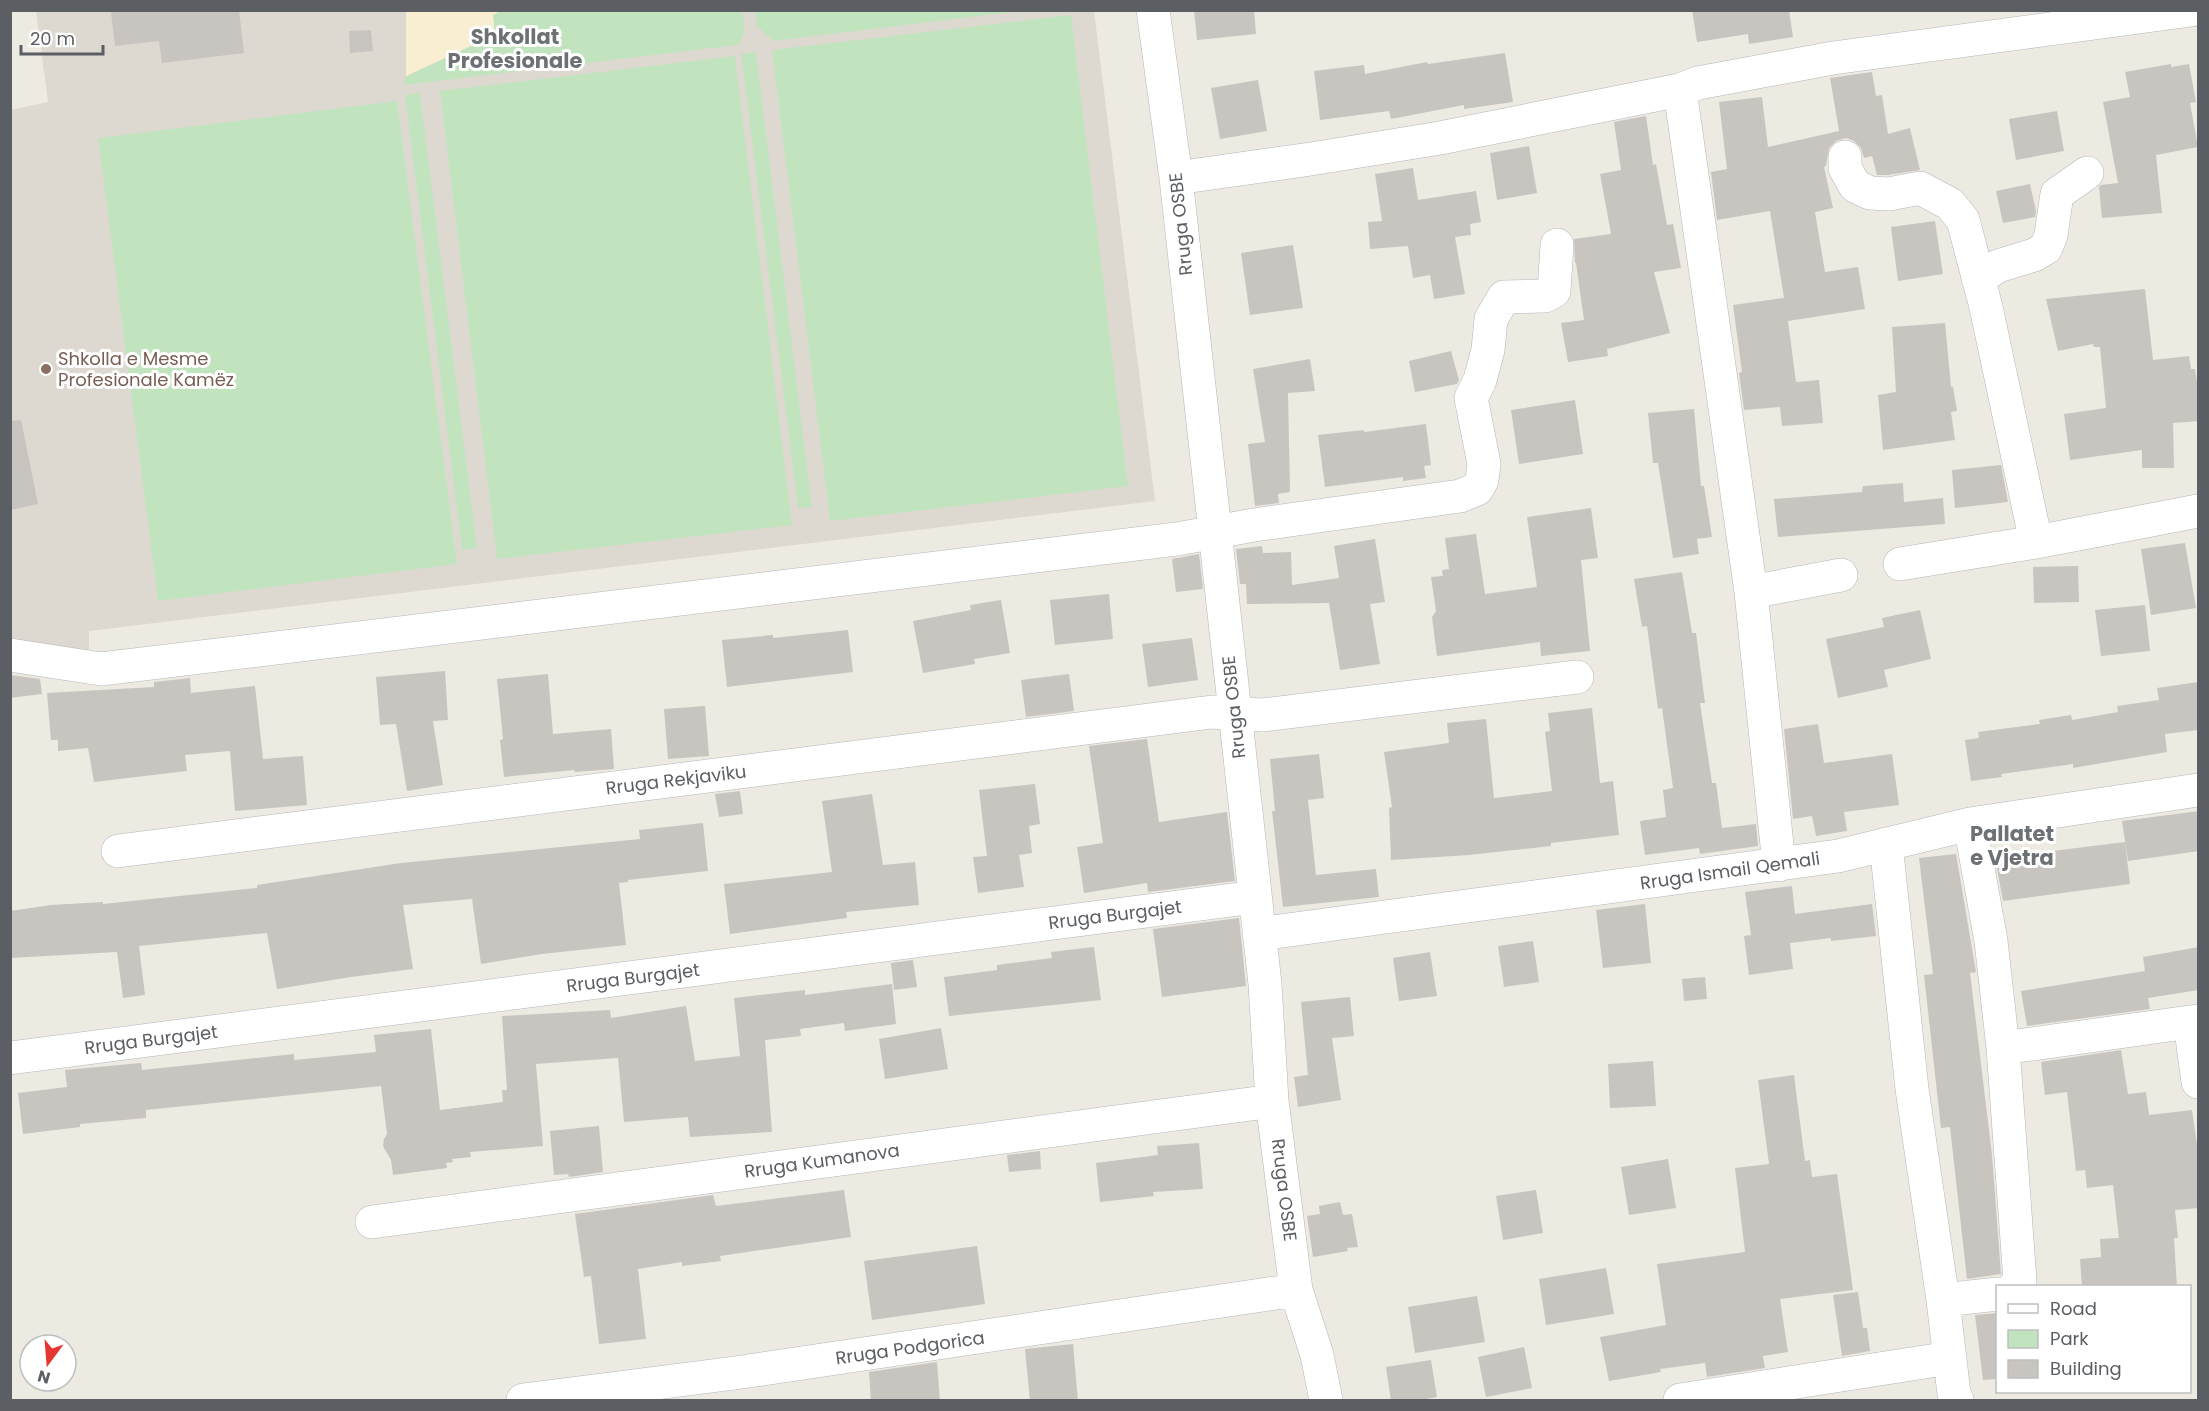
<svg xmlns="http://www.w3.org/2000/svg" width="2209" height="1411" font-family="Poppins,sans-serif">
	<rect width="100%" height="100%" fill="#edeae2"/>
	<!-- education -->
	<path fill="#ddd9d0" d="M36 11H1094L1155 501 89 631V651L11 639 10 110 48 102Z"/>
	<!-- green -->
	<path fill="#c1e4bf" d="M501 11H742L745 30 738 47 737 45 404 85 406 76 494 35 493 15Z
		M755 11V10L1020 11 773 41 757 26Z
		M1071 15 1128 486 830 521 772 50Z
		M756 52 812 507 798 508 741 54Z
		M735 56 792 525 497 559 440 91Z
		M420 93 477 548 462 550 405 95Z
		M397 101 457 564 158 601 98 138Z"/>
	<!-- sand -->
	<path fill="#f9eed1" d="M406 11V10L501 11 493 15 495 35 406 76Z"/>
	<!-- building -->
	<path fill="#c8c5c0" d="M123 10H239L244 53 162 63 159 41 115 46 111 12Z
		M1194 10H1254L1256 34 1197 40Z
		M1692 10H1789L1793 37 1749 44 1748 34 1697 42Z
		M371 30 373 51 350 53 349 31Z
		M1505 53 1513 102 1464 109V105L1391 119 1389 111 1320 120 1314 71 1364 65 1365 74 1427 62 1428 64Z
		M2171 64V67L2189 64 2196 102 2190 103 2198 147 2156 155 2162 213 2102 218 2099 187 2101 185 2118 183 2103 102 2130 97 2125 72Z
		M1872 72 1876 96 1882 95 1888 134 1910 128 1920 170 1888 175H1877L1872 156 1864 158 1861 148 1854 141 1846 138 1836 141 1829 148 1826 166 1824 167 1833 208 1815 212 1825 272 1858 267 1865 309 1788 321 1796 382 1819 380 1823 423 1782 426 1780 407 1744 410 1739 373 1742 372 1733 305 1784 298 1770 211 1717 220 1711 172 1727 169 1719 102 1762 97 1768 147 1839 131 1830 78Z
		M1258 80 1267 131 1220 139 1211 88Z
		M2057 111 2064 151 2016 160 2009 119Z
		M1646 116 1653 165 1656 164 1667 225 1673 224 1681 268 1654 272 1670 333 1607 349 1608 356 1568 362 1561 323 1584 320 1576 263H1575L1574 239 1611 234 1600 174 1621 170 1614 122Z
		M1529 146 1537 193 1497 200 1490 153Z
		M1413 168 1418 200 1476 191 1481 222 1470 224 1471 235 1455 237 1465 294 1434 299 1430 275 1413 278 1408 246 1370 249 1368 222 1382 221 1375 174Z
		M2030 184 2036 211 2035 217 2003 223 1996 191Z
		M1935 221 1943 274 1898 281 1891 227Z
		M1293 245 1303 308 1250 315 1241 253Z
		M2145 289 2153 360 2189 356 2191 369H2195L2199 396V421L2173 423 2174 468H2142V450L2070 460 2064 414 2106 408 2100 347H2094L2093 344 2058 351 2046 299Z
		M1945 323 1951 387H1953L1957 411 1951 412 1955 440 1883 450 1878 395 1896 392 1892 327Z
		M1451 351 1459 380 1457 384 1415 392 1409 361Z
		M1310 359 1315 391 1288 393 1290 492 1278 494 1279 503 1255 506 1248 444 1265 442 1253 369Z
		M1575 400 1583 454 1519 464 1511 410Z
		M1694 409 1701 486H1704L1712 537 1697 539 1699 554 1673 558 1658 463H1653L1648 413Z
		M21 420 38 504 10 510V421Z
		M1426 424 1431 465 1424 466 1426 478 1403 481V477L1325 487 1318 435 1364 430V432Z
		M2001 465 2008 502 1955 508 1952 470Z
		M1903 483 1904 502 1943 498 1945 524 1778 537 1774 499 1862 492 1863 486Z
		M1591 508 1598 558 1581 560 1590 651 1541 656 1540 642 1437 656 1432 617 1436 611 1431 577 1443 576 1442 570 1449 569 1445 538 1476 534 1485 594 1537 587 1527 517Z
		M1375 539 1385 602 1370 604 1380 664 1340 670 1329 603 1247 604 1246 584H1240L1236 549 1262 546 1263 553 1291 552 1292 585 1339 578 1334 546Z
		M2185 543 2196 608 2151 615 2141 549Z
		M1199 554 1203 589 1176 592 1172 559Z
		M2078 566 2079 602 2034 603 2033 567Z
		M1682 572 1692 633H1696L1705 703H1700L1712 783H1716L1722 828 1756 824 1758 846 1700 854 1699 848 1645 855 1640 821 1666 817 1663 790 1673 788 1662 708 1658 709 1647 626 1642 627 1634 579Z
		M1109 594 1113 639 1055 645 1050 600Z
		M1001 600 1010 653 974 659 975 664 923 673 913 621 971 610 970 605Z
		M2145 605 2150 651 2101 656 2095 610Z
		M1920 610 1931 659 1884 670 1888 687 1838 698 1826 639 1884 627 1882 618Z
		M848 630 853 672 727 687 722 640 773 635V638Z
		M1192 638 1198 680 1148 687 1142 644Z
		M445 671 448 720 433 721 443 785 407 791 396 724 380 725 376 677Z
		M548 674 553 734 611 729 614 769 575 772 574 770 504 777 500 740 503 739 497 679Z
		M1069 674 1074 711 1026 717 1021 680Z
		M10 675 40 679 42 694 10 698Z
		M190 678 191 693 255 686 263 759 303 756 307 805 235 811 230 751 185 755 187 771 94 782 88 748 58 751V740H51L47 693 154 687V682Z
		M2198 682V730L2165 734 2167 752 2073 768V764L2001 774 2002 777 1971 781 1965 740 1979 738 1978 732 2040 724 2039 720 2071 715 2072 720 2118 712 2117 706 2159 700 2157 688Z
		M705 706 709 756 668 759 664 709Z
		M1592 708 1600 783 1613 781 1619 835 1551 843V846L1469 855 1391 860 1389 808 1392 807 1384 752 1449 743 1447 723 1486 719 1494 798 1552 791 1545 732 1550 731 1548 713Z
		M1818 724 1824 763 1892 754 1899 805 1844 812 1847 831 1816 836 1812 816 1793 819 1784 729Z
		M1147 739 1159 822 1227 812 1235 881 1148 892 1147 883 1084 893 1077 847 1103 843 1089 746Z
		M1319 754 1324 798 1308 800 1316 875 1376 869 1379 897 1283 907 1272 811H1275L1270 759Z
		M1035 784 1040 824 1029 826 1032 853 1019 855 1024 887 978 893 973 857 987 856 979 790Z
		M740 791 743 814 719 817 715 794Z
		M872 794 883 865 915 862 919 905 846 912 847 918 730 934 724 884 832 872 822 801Z
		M2199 811V851L2128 861 2122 821Z
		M703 823 708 871 628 880V882L619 883 626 945 542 954 481 964 472 899 403 905 413 969 351 977 277 989 267 933 139 946 145 995 123 998 117 952 10 958V911L51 905 103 902V904L257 888V885L401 863 640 839 639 830Z
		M2125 842 2130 884 2003 901 1995 858Z
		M1956 854 1976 972 1970 973 1992 1155 2001 1274 1967 1279 1950 1127 1941 1128 1924 975 1933 974 1919 858Z
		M1792 886 1795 914 1872 904 1876 936 1831 941V938L1790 943 1793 969 1749 975 1744 936 1751 935 1745 892Z
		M1645 904 1651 963 1603 968 1596 910Z
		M1239 918 1246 986 1162 997 1153 929Z
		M1533 941 1539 982 1504 987 1498 946Z
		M1094 947 1101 1000 949 1016 944 977 997 970V965L1052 958 1051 952Z
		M2199 947V990L2148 998 2150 1009 2027 1026 2021 991 2145 971 2143 957Z
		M1430 952 1437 996 1399 1001 1393 958Z
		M913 960 917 987 894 990 891 963Z
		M1705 977 1707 999 1684 1001 1682 979Z
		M892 984 896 1024 845 1031 844 1023 800 1029 801 1036 765 1040 772 1132 690 1137 688 1117 624 1122 618 1058 536 1064 543 1146 470 1152 471 1157 452 1159 453 1162 446 1163 447 1168 393 1175 391 1160 383 1146 384 1139 387 1134 381 1086 146 1110V1118L80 1124V1127L23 1134 18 1093 67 1087 65 1070 141 1063 142 1070 294 1054V1060L376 1052 374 1035 431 1029 440 1110 503 1102 502 1090H507L502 1016 610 1010 611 1018 686 1006 695 1061 740 1056 734 998 805 990V995Z
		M1350 997 1354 1036 1332 1038 1341 1100 1298 1107 1294 1077 1308 1075 1301 1002Z
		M941 1028 948 1069 885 1079 879 1039Z
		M2121 1050 2128 1094 2146 1092 2149 1115 2192 1110 2199 1159V1208L2175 1210 2178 1238H2174L2177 1287H2082L2080 1259 2101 1257 2100 1239 2119 1238 2113 1185 2087 1188 2085 1170 2076 1171 2067 1092 2045 1095 2041 1062Z
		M1653 1061 1656 1106 1610 1108 1608 1064Z
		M1794 1075 1805 1161 1810 1160 1812 1177 1837 1174 1853 1290 1780 1299 1788 1352 1763 1356 1765 1368 1707 1377 1705 1363 1660 1369 1661 1372 1609 1381 1600 1337 1666 1325 1657 1264 1745 1252 1735 1168 1769 1164 1758 1080Z
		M599 1126 603 1172 569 1177 568 1174 554 1175 550 1131Z
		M1199 1143 1203 1189 1153 1192 1154 1196 1100 1202 1096 1163 1158 1155 1157 1146Z
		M1040 1151 1041 1169 1009 1172 1007 1155Z
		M1668 1159 1676 1208 1629 1215 1621 1167Z
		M844 1190 851 1237 720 1256 721 1261 682 1266V1262L638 1269 646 1339 599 1344 591 1276 584 1277 575 1214 713 1195 716 1206Z
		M1536 1190 1543 1233 1503 1240 1496 1196Z
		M1340 1202 1343 1215 1352 1214 1358 1247 1347 1248 1348 1251 1313 1257 1307 1216 1320 1214 1319 1206Z
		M977 1246 985 1304 872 1320 864 1261Z
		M1606 1268 1614 1314 1546 1325 1539 1279Z
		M1858 1292 1863 1328H1867L1870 1351 1842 1356 1833 1295Z
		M1477 1296 1485 1342 1415 1353 1408 1307Z
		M1998 1313V1379L1983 1380 1975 1315Z
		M1073 1344 1078 1401H1030L1025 1349Z
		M1524 1347 1532 1388 1486 1397 1478 1357Z
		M1431 1360 1437 1397 1416 1401H1391L1386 1367Z
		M937 1362 940 1401H871L869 1372Z"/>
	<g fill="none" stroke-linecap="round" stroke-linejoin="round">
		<defs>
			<path id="minor" d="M1153 10 1176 178 1265 984 1272 1101 1296 1290 1317 1355 1326 1400
				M1680 90 1751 592 1779 865
				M1845 157V168L1855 186 1870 193 1889 194 1920 188 1950 204 1963 220 1986 307 2036 542
				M1176 178 1311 159 1440 138 1680 90 1698 83 1833 58 2191 10
				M1978 279 1998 266 2034 255 2046 248 2051 235 2057 194 2087 173
				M1900 564 2036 542 2198 511
				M1751 592 1841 575
				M10 655 101 669 1177 539 1254 525 1460 496 1477 489 1482 480 1484 464 1471 398 1480 380 1488 350 1491 319 1504 297 1545 296 1554 291 1557 245
				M1970 824 1991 941 2003 1048 2020 1281 2015 1286
				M1886 844 1912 1089 1943 1300 1954 1394 1957 1400
				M118 851 1212 712 1262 715 1577 677
				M1259 934 1838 856 1970 824 2198 790
				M2198 1021 2190 1022 2198 1082
				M2003 1048 2190 1022
				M10 1058 1255 897
				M372 1222 1272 1101
				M1943 1300 1998 1294
				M523 1400 735 1373 1296 1290
				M1680 1400 1950 1358"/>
		</defs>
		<!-- minor casing -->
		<use href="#minor" stroke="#b3b6ba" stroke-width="34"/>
		<!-- minor -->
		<use href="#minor" stroke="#fff" stroke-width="33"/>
	</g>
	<!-- markers -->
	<circle fill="#8d6e63" stroke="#fff" stroke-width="2" cx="46" cy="369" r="6"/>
	<g text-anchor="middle" stroke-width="6" stroke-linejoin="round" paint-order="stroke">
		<!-- street labels -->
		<g font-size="18" fill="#5b5f63" stroke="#fff">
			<text transform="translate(1181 224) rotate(-96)" y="6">Rruga OSBE</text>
			<text transform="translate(1234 707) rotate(-96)" y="6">Rruga OSBE</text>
			<text transform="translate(676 780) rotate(-7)" y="6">Rruga Rekjaviku</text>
			<text transform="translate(1730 871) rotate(-8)" y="6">Rruga Ismail Qemali</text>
			<text transform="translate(1115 915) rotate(-7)" y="6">Rruga Burgajet</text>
			<text transform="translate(633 978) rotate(-7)" y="6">Rruga Burgajet</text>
			<text transform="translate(151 1040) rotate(-7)" y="6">Rruga Burgajet</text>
			<text transform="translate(822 1161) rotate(-8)" y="6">Rruga Kumanova</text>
			<text transform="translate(1284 1190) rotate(83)" y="6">Rruga OSBE</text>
			<text transform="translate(910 1348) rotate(-8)" y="6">Rruga Podgorica</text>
		</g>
		<!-- education labels -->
		<g font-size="18" fill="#785e54" stroke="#fff" text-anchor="start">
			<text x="58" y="365">Shkolla e Mesme<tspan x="58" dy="21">Profesionale Kamëz</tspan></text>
		</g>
		<!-- quarter labels -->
		<g font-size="21" font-weight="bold" fill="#6c7175" stroke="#fff">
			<text x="515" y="44">Shkollat<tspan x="515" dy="24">Profesionale</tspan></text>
			<text x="2012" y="841">Pallatet<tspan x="2012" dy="24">e Vjetra</tspan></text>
		</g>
	</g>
	<!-- border -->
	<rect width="2209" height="1411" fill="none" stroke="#5b5f63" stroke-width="24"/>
	<!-- legend -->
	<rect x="1996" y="1285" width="195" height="108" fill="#ffffff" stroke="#bdbfc1" stroke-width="1.5"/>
	<rect x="2008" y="1304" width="30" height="9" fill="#ffffff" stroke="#bdbfc1" stroke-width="1.5"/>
	<text x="2050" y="1315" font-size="18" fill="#5b5f63">Road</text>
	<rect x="2008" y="1330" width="30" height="18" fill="#c1e4bf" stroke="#bdbfc1" stroke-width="1.5"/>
	<text x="2050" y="1345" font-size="18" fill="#5b5f63">Park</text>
	<rect x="2008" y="1360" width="30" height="18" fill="#c8c5c0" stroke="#bdbfc1" stroke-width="1.5"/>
	<text x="2050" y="1375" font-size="18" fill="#5b5f63">Building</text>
	<!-- north arrow -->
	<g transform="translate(48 1363) rotate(196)"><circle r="28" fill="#ffffff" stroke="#bdbfc1" stroke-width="1.5"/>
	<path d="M0-4.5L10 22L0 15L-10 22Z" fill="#e53631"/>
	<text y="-9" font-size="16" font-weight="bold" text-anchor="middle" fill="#5b5f63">N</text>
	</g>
	<!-- scale -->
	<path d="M21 45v9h82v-9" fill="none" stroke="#5b5f63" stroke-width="3"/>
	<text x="30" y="45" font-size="18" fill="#5b5f63" stroke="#ffffff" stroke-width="4.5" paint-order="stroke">20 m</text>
</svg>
